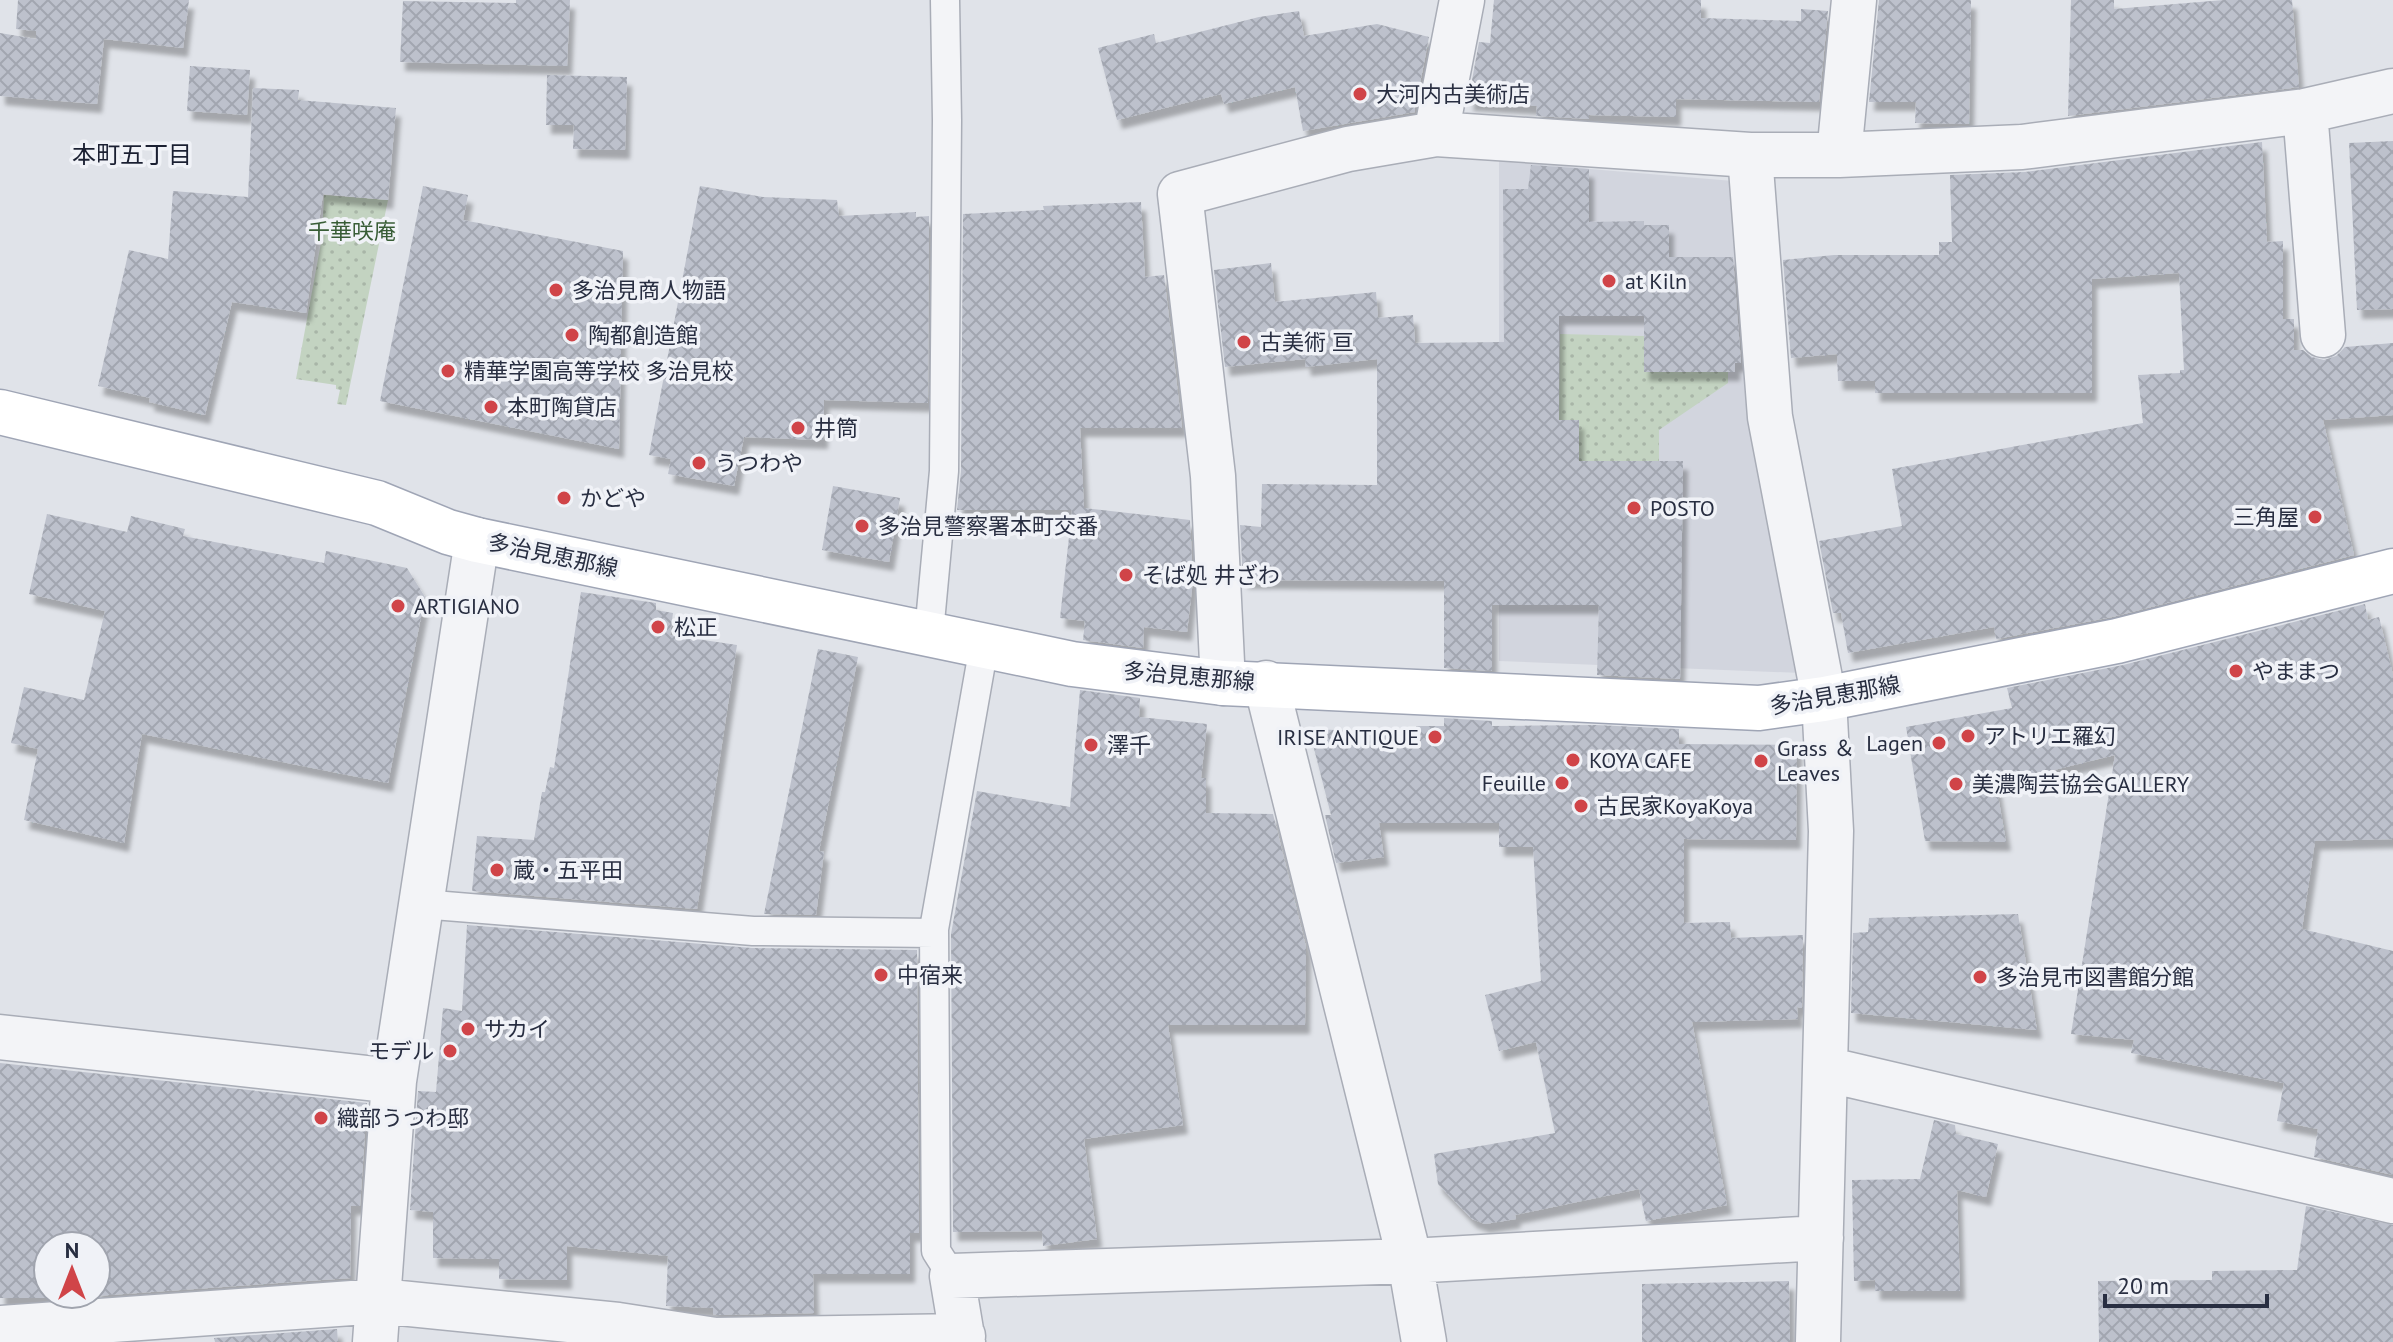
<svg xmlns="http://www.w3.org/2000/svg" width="2393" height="1342" font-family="'PT Sans','Noto Sans JP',sans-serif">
	<defs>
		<pattern id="green-dots" width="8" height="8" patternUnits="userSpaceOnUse" patternTransform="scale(2)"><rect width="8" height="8" fill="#c3d3c1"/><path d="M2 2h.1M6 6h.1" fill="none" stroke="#a8b5a7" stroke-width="1.8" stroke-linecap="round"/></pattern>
		<pattern id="building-cross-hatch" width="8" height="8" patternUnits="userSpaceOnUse" patternTransform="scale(2)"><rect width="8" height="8" fill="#bdc1cc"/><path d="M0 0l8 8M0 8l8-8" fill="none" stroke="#a2a6b0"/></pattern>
		<filter id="shadow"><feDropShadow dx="5" dy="9" stdDeviation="2" flood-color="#0004"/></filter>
	</defs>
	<rect width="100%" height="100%" fill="#e0e3e9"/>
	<!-- built -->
	<path fill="#d2d5de" d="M1499 158 1590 169 1733 181 1801 673 1499 661Z"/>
	<!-- green -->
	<path fill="url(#green-dots)" d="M324 195 388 200 346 405 337 404 340 390 336 389V385L296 379 322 237Z
		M1560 334 1644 336V372H1728V383L1659 430V461H1579L1559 420Z"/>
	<!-- building -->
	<path fill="url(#building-cross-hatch)" fill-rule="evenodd" filter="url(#shadow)" d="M18 0H189L183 48 104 39 97 104 0 96V33L36 39V31L16 29Z
		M516 0H570L567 66 400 62 403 1 516 3Z
		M1494 0H1701V18L1801 21V9L1828 11 1819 102 1676 99V117L1589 115V119L1536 116 1537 106 1468 102 1479 42 1490 43Z
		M1879 0H1971L1969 124 1915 123 1916 102H1869Z
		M2071 0H2114V9L2224 0H2292L2299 87 2068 116Z
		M1299 11 1304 36 1377 24 1429 37 1417 99H1415V112L1303 131 1295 87 1224 104 1221 94 1117 120 1098 48 1154 34 1156 43 1259 17Z
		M190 66 250 70 247 115 187 111Z
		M547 75 627 77 625 150 573 149 574 125H546Z
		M253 88 299 90 298 100 396 108 388 200 323 194 306 313 232 302 205 415 149 402 150 398 98 386 129 250 168 259 173 191 248 197Z
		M2393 141V309L2357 310 2349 143Z
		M2262 142 2267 242 2283 241V319H2294V350H2303L2312 357 2324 360 2336 356 2345 347 2393 343V415L2323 420 2354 555 2112 617 1996 639 1994 627 1848 653 1841 613H1833L1819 541 1902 526 1892 469 2143 423 2138 375 2180 373V370H2184L2179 273 2092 279V393H1875V381H1838L1837 354 1791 358 1783 260 1834 255H1939V242H1952L1950 175 2025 172Z
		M1531 165 1589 169V222L1644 221V225H1669V257H1733L1741 363H1735V372H1644V316H1559V420H1579V461H1683L1680 679 1597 675 1599 605H1492V671L1444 668V581L1243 580 1240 525 1261 527 1262 484 1377 485V359L1306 367 1305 359 1225 367 1214 270 1271 263 1275 302 1376 292 1378 318 1413 315 1415 343 1504 342 1503 189H1528Z
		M423 186 468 195 463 220 623 251 619 449 380 401Z
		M700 186 763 197 837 200 839 216 916 212V217L929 216 928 403 824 400 823 440 744 437 734 486 668 474 671 459 649 455Z
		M1141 202 1145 277 1164 275 1182 428H1080L1084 508 1190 520 1193 580 1187 632 1144 627 1143 648 1083 640 1085 621 1060 618 1072 510H957L961 471 963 214 1044 210 1043 206Z
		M833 486 900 498 889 562 822 550Z
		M47 514 127 532 131 516 185 529 183 536 324 563 326 551 407 568 425 597 388 783 142 734 124 843 24 820 38 749 11 743 24 687 84 700 105 611 29 594Z
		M581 592 656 603V610L673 613 670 635 737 645 697 909 472 891 477 836 534 840 542 792H545L550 767 554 768Z
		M2365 604 2368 620 2379 617 2393 675V839L2315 841 2302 929 2393 951V1175L2314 1157 2318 1129 2277 1121 2284 1083 2131 1053 2134 1040 2071 1034 2115 755 1996 784 2006 842 1925 841 1906 727 2012 708 2007 688 2123 665Z
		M818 649 858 657 819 851 824 852 816 915 764 914Z
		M1080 690 1140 698 1139 717 1207 724 1201 778H1206V813L1273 814 1306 947 1305 1025H1168L1183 1125 1084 1139 1097 1239 1043 1246 1042 1231 953 1232 951 934 977 791 1070 807Z
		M1444 718 1492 721V726L1596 725 1679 729V744L1797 745 1796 840 1684 839V923L1730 922 1731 938 1803 935 1802 1008 1797 1007 1798 1019 1692 1022 1727 1205 1646 1221 1639 1189 1515 1215 1516 1219 1485 1224 1472 1219 1438 1184 1434 1154 1555 1133 1536 1042 1499 1051 1485 995 1541 981 1533 847H1499V823H1379L1384 857 1336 863 1325 815H1331L1309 729 1417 733 1416 726H1444Z
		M2018 914 2037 1030 1851 1013 1853 933 1868 932 1869 918Z
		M467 925 752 948 917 950 919 1233H910V1274H813L814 1313 717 1315 713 1314V1308L666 1306 668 1256 567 1246V1280L499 1279V1259L433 1258V1212L410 1210 418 1091 436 1092 443 1008 462 1011Z
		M0 1063 367 1103 360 1206H351L350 1278 66 1298H0ZM48 1246H96V1294H48Z
		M1934 1120 1955 1125 1956 1134 1998 1144 1986 1197 1957 1190 1960 1291H1875V1280L1854 1281 1852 1180 1920 1179Z
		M2306 1206 2393 1225V1342H2099L2098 1281 2212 1280V1271L2297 1270Z
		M1789 1281 1790 1342H1642V1284Z
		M337 1329 338 1342H215L214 1338Z"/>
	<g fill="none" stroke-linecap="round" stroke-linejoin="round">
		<defs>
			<path id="service" d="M929 633 944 471 947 120 945 0
				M421 904 753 931 934 933
				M952 1276 936 1251 934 929 984 646"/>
			<path id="minor" d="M2305 111 2323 335
				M1436 134 1462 0
				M1750 155 1770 417 1824 699 1831 831 1818 1342
				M1839 155 1854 0
				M1223 683 1213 476 1180 194 1348 149 1436 134 1750 155H1839L2022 147 2305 111 2393 91
				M1266 683 1410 1261 1424 1342
				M0 1037 394 1081
				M1825 1069 2393 1201
				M0 1328 380 1301 618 1325 715 1340 963 1336
				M375 1342 394 1081 477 540
				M963 1342 952 1276 1410 1261 1821 1238"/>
			<path id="primary" d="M0 412 377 503 448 532 477 540 1072 664 1223 683 1759 708 1824 699 2117 641 2393 571"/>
		</defs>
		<!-- service casing -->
		<use href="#service" stroke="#a9adb7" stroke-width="31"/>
		<!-- minor casing -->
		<use href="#minor" stroke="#a9adb7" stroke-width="47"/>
		<!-- primary casing -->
		<use href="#primary" stroke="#9fa5b5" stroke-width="47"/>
		<!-- service -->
		<use href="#service" stroke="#f3f4f7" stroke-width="28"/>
		<!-- minor -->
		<use href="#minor" stroke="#f3f4f7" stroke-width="44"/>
		<!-- primary -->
		<use href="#primary" stroke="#fff" stroke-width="44"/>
	</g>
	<!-- markers -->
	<g fill="#d04448" stroke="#f0f2f7" stroke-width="3">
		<circle cx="1360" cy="94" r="8"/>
		<circle cx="1609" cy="281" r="8"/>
		<circle cx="556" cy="290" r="8"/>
		<circle cx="572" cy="335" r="8"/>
		<circle cx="1244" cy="342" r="8"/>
		<circle cx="448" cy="371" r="8"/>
		<circle cx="491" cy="407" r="8"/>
		<circle cx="798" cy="428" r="8"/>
		<circle cx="699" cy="463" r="8"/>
		<circle cx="564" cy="498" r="8"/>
		<circle cx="1634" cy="508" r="8"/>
		<circle cx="2315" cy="517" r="8"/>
		<circle cx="862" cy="526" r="8"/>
		<circle cx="1126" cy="575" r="8"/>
		<circle cx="398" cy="606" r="8"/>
		<circle cx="658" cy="627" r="8"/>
		<circle cx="2236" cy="671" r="8"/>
		<circle cx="1968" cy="736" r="8"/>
		<circle cx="1435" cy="737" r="8"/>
		<circle cx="1939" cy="743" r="8"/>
		<circle cx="1091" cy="745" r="8"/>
		<circle cx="1573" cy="760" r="8"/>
		<circle cx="1761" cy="761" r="8"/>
		<circle cx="1562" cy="783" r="8"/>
		<circle cx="1956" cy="784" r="8"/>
		<circle cx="1581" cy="806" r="8"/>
		<circle cx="497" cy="870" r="8"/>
		<circle cx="881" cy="975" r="8"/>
		<circle cx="1980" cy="977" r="8"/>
		<circle cx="468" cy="1029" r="8"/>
		<circle cx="450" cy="1051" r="8"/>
		<circle cx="321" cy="1118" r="8"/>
	</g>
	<g text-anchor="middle" stroke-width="7" stroke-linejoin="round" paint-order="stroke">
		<!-- poi labels -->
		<g font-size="22" fill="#282e41" stroke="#f0f2f7" text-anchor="start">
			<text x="1376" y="102">大河内古美術店</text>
			<text x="1625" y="289">at Kiln</text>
			<text x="572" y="298">多治見商人物語</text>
			<text x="588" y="343">陶都創造館</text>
			<text x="1260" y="350">古美術 亘</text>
			<text x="464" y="379">精華学園高等学校 多治見校</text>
			<text x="507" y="415">本町陶貸店</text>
			<text x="814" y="436">井筒</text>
			<text x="715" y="471">うつわや</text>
			<text x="580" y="506">かどや</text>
			<text x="1650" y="516">POSTO</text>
			<text x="2299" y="525" text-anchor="end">三角屋</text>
			<text x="878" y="534">多治見警察署本町交番</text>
			<text x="1142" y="583">そば処 井ざわ</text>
			<text x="414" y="614">ARTIGIANO</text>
			<text x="674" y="635">松正</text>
			<text x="2252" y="679">やままつ</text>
			<text x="1984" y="744">アトリエ羅幻</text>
			<text x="1419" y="745" text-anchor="end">IRISE ANTIQUE</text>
			<text x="1923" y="751" text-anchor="end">Lagen</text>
			<text x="1107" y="753">澤千</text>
			<text x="1777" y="756">Grass ＆<tspan x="1777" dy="25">Leaves</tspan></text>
			<text x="1589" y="768">KOYA CAFE</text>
			<text x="1546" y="791" text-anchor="end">Feuille</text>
			<text x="1972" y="792">美濃陶芸協会GALLERY</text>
			<text x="1597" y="814">古民家KoyaKoya</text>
			<text x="513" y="878">蔵・五平田</text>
			<text x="897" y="983">中宿来</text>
			<text x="1996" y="985">多治見市図書館分館</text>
			<text x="484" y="1037">サカイ</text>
			<text x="434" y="1059" text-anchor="end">モデル</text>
			<text x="337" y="1126">織部うつわ邸</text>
		</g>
		<!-- park labels -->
		<g font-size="22" fill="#385d36" stroke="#f0f2f7">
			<text x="352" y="239">千華咲庵</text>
		</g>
		<!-- street labels -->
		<g font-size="22" fill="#282e41" stroke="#f0f2f7">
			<text transform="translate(553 555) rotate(12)" y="8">多治見恵那線</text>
			<text transform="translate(1189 676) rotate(5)" y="8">多治見恵那線</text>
			<text transform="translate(1835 695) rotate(-10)" y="8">多治見恵那線</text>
		</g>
		<!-- neighbourhood labels -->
		<g font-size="24" fill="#1b2032" stroke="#f0f2f7">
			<text x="132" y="163">本町五丁目</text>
		</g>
	</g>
	<!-- north arrow -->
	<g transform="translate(72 1270)"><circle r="38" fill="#f0f2f7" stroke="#a0a4ae" stroke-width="2"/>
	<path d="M0-6L14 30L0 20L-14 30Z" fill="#d04448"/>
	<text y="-12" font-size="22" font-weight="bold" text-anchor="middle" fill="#282e41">N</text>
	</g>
	<!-- scale -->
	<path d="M2105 1294v12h162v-12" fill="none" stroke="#282e41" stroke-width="4"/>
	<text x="2117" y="1294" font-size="24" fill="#282e41" stroke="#f0f2f7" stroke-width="6" paint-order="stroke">20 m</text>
</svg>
